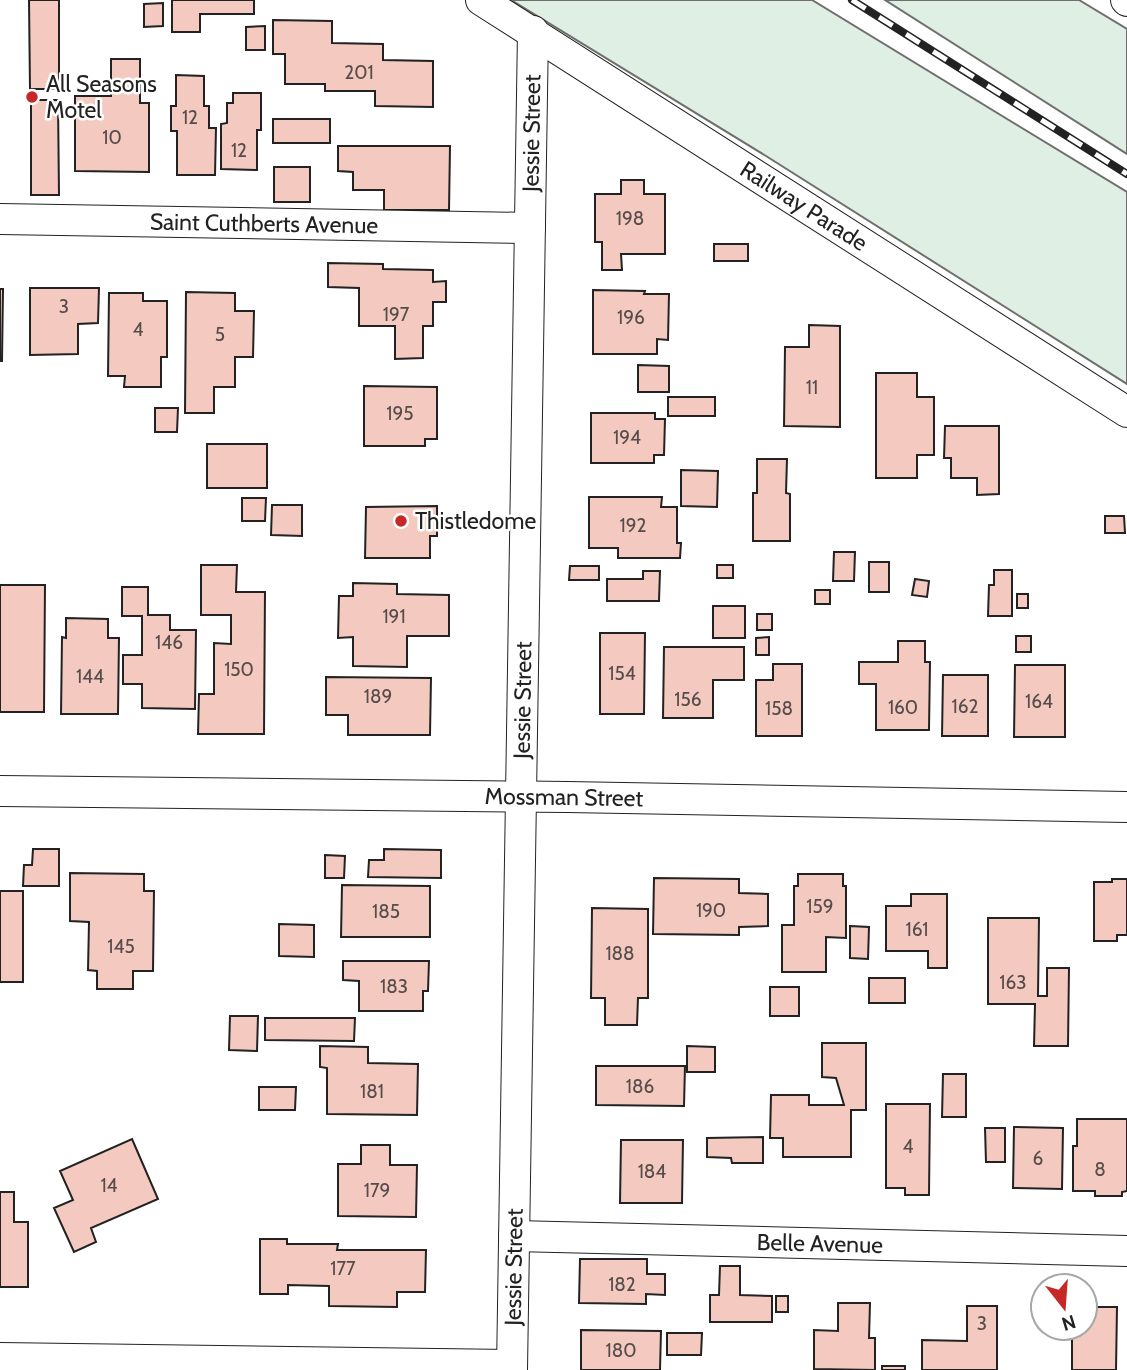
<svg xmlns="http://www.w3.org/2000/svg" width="1127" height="1370" font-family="Cabin,sans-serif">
	<rect width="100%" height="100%" fill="#fff"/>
	<!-- green -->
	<path fill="#e0efe3" stroke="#6f6f6f" stroke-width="2" d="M511 0H812L1127 192V384L766 156Z
		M885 0H1079L1127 29V154Z"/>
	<!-- building -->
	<path fill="#f3c9c0" stroke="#222" stroke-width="2" d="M29 0H59V89H30Z
		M172 0H254V14H200V32H172Z
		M163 3V26L144 27V4Z
		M273 20 332 21V43L383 44V60L433 61V107L375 106V91H325V84H285V54H273Z
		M265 26V50H246V27Z
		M111 59H140V103H149V172L75 171V96H111Z
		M176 75 204 76V106H209V128H216L215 175H177V131H171V106H176Z
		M233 93H261V130H257V170L221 169V124L227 123V103H233Z
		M31 100H58L59 195H31Z
		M273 119H330V143H273Z
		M338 146H450L449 210H384V190H353V172L338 171Z
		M274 167H310V202H274Z
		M621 180H644V194H665V254H621L622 270H602V242H595V194H621Z
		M714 244H748V261H714Z
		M328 263 383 264V269L433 270V282L446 281V302H433V326H423V358L395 359V326H359V288L328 287Z
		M30 288H99L98 323 78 324V354L30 355Z
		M0 289H3L2 361H0Z
		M593 290 645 291 644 294H669L668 340 657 339V354H593Z
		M186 292 235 293V311H254L253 357H235V387H214V413H185Z
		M109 293H143V301H167V357H161V387H124L125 376H108Z
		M809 325 840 326V427L784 426 785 347H809Z
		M638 365 669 366V392H638Z
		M876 373H917V397H934V455H917V478H876Z
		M364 386 437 387V439H425V446H364Z
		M668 397H715V416H668Z
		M155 408H178L177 432H155Z
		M591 413H655V419H665L664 455H654V463H591Z
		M945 426H999V494L977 495V478H951V458H944Z
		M207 444H267V488H207Z
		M757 459H787L786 493 790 494V541H753V493H757Z
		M681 470 718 471 717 507 681 506Z
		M589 497H662L661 507H677V543H681L680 558H618V548H589Z
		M242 498H266L265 521H242Z
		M272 505H302V536L271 535Z
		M437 506V536H430V558H365L366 507Z
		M1105 516H1124L1125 533H1105Z
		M834 552H855L854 581H833Z
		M869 562H889V592H869Z
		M201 565H237L236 592H265L264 734H198L199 694H214V643L231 644V615H201Z
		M717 565H733V578H717Z
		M570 566H599V580H569Z
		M994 570H1012V616H988L989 585H994Z
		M643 571H660L659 601H607V579H643Z
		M915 579 929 581 927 597 912 595Z
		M353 583 397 584V594L449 595V636H407V667L353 666V637L338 638 339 596H353Z
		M0 585H45L44 712H0Z
		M122 587H148V615H170V630H196L195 709 142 708V684H123V655H142V616H122Z
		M815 590H830V604H815Z
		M1017 594H1028V608H1017Z
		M713 606H745V638H713Z
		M757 614H772V630H757Z
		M66 618 108 619V638H119L118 714H61L62 637 66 638Z
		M600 633H645L644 714H600Z
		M1016 636H1031V652H1016Z
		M769 637V655H756V638Z
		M898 641H925V662H930L929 730H876V684H859V662H898Z
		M664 647H744V680H713V718H663Z
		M773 664H802V736H756V680H773Z
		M1015 665H1065V737H1014Z
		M943 675H988V736H942Z
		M326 677 431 678 430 735H348V715H326Z
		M33 849H59V886H23L24 865H32Z
		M384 849 441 850V878L368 877 369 860H384Z
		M325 855 345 856 344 878H325Z
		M70 873 144 874V891H154L153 971H133V989H97V971L88 970 89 922 70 921Z
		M798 874H843V886H846V938L826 937V972H782V925H794V886H798Z
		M654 878 739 879V893L768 894V926L739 927V935L653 934Z
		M1112 879H1127V935H1117V941H1094V882H1112Z
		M342 885 430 886V937H341Z
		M0 891H23V982H0Z
		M911 894H947V968H928V951H886V906H911Z
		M592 908 648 909V998H638L637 1025H605V998H591Z
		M988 918H1039L1038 996H1047V968H1069L1068 1046H1034L1035 1004H988Z
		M279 924 314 925V957L279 956Z
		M850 926 869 927 868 959 850 958Z
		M343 961H429L428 991H423V1011H359V981L343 980Z
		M869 978H905V1003H869Z
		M770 987H799V1016H770Z
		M230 1016H258L257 1051 229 1050Z
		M265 1018H355L354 1041 265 1040Z
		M822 1043H866V1110H851V1157H783V1138H770L771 1095H809V1105H844L836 1078 822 1077Z
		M320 1046 368 1047V1063L418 1064 417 1115 327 1114V1068L320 1067Z
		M687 1046 715 1047V1072H687Z
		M596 1066H685L684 1106 596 1105Z
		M943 1074H966V1117H942Z
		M259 1087H296L295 1110H259Z
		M886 1104H930L929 1195H905V1188H886Z
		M1077 1119H1127V1191L1122 1192V1196H1095V1191H1073V1146H1077Z
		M1014 1127 1063 1128 1062 1189 1013 1188Z
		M985 1128H1005V1162H986Z
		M763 1137V1163H732L731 1158 707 1157V1138Z
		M132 1139 158 1199 91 1228 96 1242 74 1252 54 1208 73 1200 60 1171Z
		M621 1140H683L682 1203H620Z
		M361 1145H390V1165H417L416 1217 338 1216V1164H361Z
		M0 1192H14V1222H28V1287H0Z
		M260 1239H287V1244H338L337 1250H426L425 1292H397V1307L329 1306V1286L288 1285V1294H260Z
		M580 1259H647V1274H665V1295L646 1294V1304L579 1303Z
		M720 1266H740V1295L772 1296V1322H710V1295H719Z
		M776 1296H788V1312H776Z
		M838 1303H870L869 1338H875V1370L814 1369V1330L838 1331Z
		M967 1306H997V1370H922V1340L967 1341Z
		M1085 1307H1117L1116 1370H1072V1328H1085Z
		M581 1330 661 1331 660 1370H581Z
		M667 1333H702L701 1355H667Z
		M882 1366H905V1370H882Z"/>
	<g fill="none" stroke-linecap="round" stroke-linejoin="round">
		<defs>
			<g id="minor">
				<path id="s1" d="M481 0 1127 412"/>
				<path d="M1126 0 1127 1"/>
				<path id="s2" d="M0 219 530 228"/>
				<path id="s3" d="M0 791 567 797 1127 807"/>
				<path id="s4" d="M514 1236 1127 1251"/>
				<path d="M0 1358 512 1365"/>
				<path id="s5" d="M512 1370 533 31"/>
			</g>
		</defs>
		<!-- minor casing -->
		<use href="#minor" stroke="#222" stroke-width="32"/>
		<!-- minor -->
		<use href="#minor" stroke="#fff" stroke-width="30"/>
		<defs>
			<path id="rail" d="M852 0 1127 174"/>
		</defs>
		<!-- rail casing -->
		<use href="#rail" stroke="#222" stroke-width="8"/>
		<!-- rail -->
		<use href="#rail" stroke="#fff" stroke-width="5" stroke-dasharray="16" stroke-linecap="butt"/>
	</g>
	<!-- markers -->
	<g fill="#c62828" stroke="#fff" stroke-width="2.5">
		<circle cx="32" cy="97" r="7"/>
		<circle cx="401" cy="521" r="7"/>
	</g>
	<g text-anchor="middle" stroke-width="5" stroke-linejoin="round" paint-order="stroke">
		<!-- number labels -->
		<g font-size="19" fill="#564c4a">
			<text x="359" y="79">201</text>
			<text x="190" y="124">12</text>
			<text x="112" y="144">10</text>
			<text x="239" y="157">12</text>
			<text x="630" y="225">198</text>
			<text x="64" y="313">3</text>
			<text x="396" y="321">197</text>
			<text x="631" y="324">196</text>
			<text x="138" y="336">4</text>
			<text x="220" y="341">5</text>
			<text x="812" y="394">11</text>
			<text x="400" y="420">195</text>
			<text x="627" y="444">194</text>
			<text x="633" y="532">192</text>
			<text x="394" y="623">191</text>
			<text x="169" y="649">146</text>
			<text x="239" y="676">150</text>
			<text x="622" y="680">154</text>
			<text x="90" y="683">144</text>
			<text x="378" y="703">189</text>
			<text x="688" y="706">156</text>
			<text x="1039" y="708">164</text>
			<text x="965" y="713">162</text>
			<text x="903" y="714">160</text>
			<text x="779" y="715">158</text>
			<text x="820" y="913">159</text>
			<text x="711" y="917">190</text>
			<text x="386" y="918">185</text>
			<text x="917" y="936">161</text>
			<text x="121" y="953">145</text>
			<text x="620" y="960">188</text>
			<text x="1013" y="989">163</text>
			<text x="394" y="993">183</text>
			<text x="640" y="1093">186</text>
			<text x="372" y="1098">181</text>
			<text x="908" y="1153">4</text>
			<text x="1038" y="1165">6</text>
			<text x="1100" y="1176">8</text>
			<text x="652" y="1178">184</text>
			<text x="109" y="1192">14</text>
			<text x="377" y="1197">179</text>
			<text x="343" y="1275">177</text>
			<text x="622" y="1291">182</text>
			<text x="982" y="1330">3</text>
			<text x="621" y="1357">180</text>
		</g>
		<!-- poi labels -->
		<g font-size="23" fill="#222" stroke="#fff" text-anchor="start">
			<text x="46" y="92">All Seasons<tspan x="46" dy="26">Motel</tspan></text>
			<text x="415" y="529">Thistledome</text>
		</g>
		<!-- street labels -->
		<g font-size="23" fill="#222" stroke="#fff">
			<text dy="8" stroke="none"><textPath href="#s5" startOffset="1237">Jessie Street</textPath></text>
			<text dy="8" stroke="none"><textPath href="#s1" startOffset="383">Railway Parade</textPath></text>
			<text dy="8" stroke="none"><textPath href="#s2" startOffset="264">Saint Cuthberts Avenue</textPath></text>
			<text dy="8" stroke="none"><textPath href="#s5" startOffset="670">Jessie Street</textPath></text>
			<text dy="8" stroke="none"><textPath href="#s3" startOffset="564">Mossman Street</textPath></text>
			<text dy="8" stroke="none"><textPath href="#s4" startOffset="306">Belle Avenue</textPath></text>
			<text dy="8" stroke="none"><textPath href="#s5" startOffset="103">Jessie Street</textPath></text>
		</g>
	</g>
	<!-- north arrow -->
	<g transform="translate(1064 1307) rotate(163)"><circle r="33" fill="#ffffff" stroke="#a7a7a7" stroke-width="2"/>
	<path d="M0-5L12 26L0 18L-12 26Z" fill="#c62828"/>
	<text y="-10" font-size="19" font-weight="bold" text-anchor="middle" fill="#222222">N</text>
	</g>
</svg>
